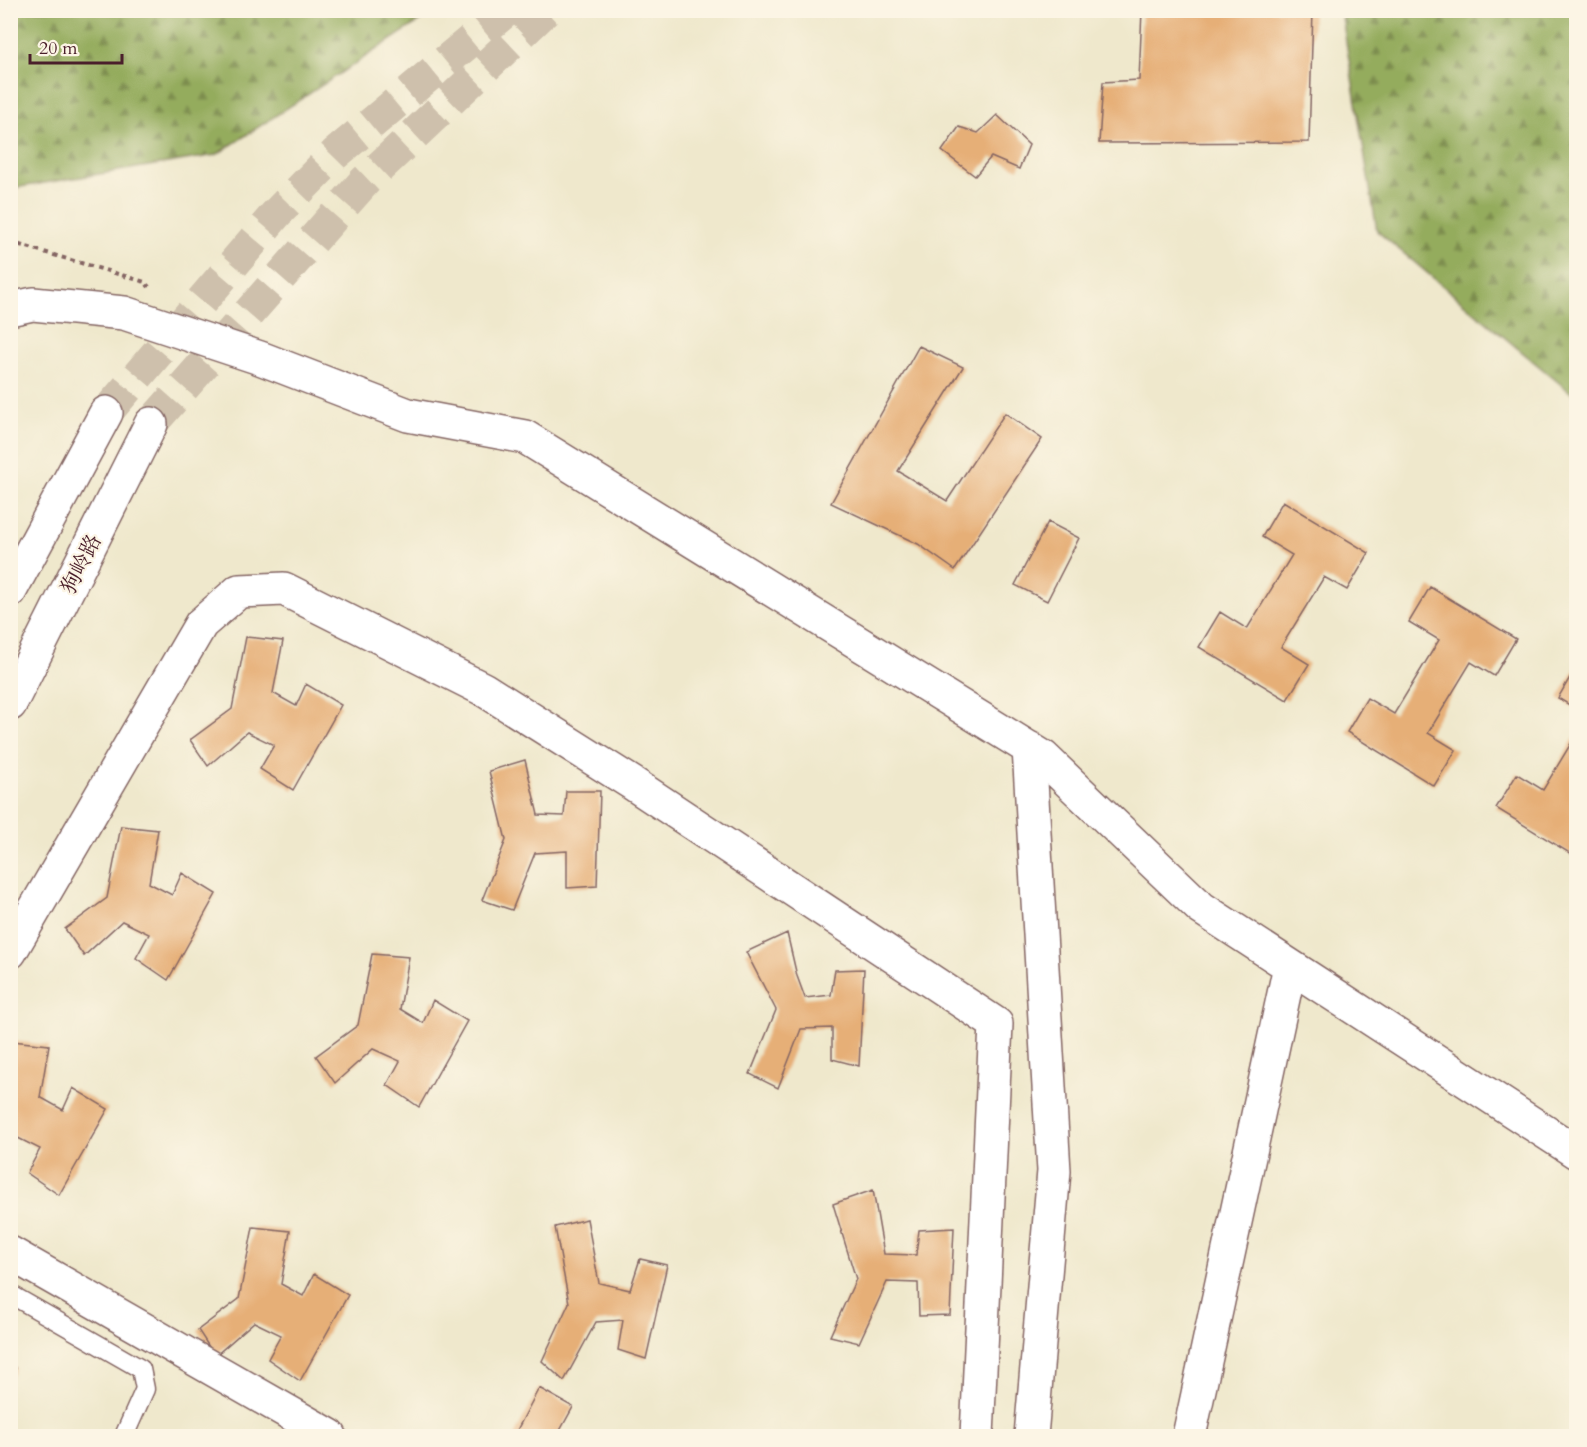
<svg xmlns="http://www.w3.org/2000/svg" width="1587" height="1447" font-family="Cardo,'Noto Serif SC',serif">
	<defs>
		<pattern id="forest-firs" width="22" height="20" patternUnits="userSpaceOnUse" patternTransform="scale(1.5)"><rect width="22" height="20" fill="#94ac5d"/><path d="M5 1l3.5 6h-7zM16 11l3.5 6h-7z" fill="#7b8b4d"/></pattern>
	</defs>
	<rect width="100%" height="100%" fill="#fcf5e5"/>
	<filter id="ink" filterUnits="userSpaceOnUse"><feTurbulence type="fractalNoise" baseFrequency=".0167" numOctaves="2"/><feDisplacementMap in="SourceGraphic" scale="12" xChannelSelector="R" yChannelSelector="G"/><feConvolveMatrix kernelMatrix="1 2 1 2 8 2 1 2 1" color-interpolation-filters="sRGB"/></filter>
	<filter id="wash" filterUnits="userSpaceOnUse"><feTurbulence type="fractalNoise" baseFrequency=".008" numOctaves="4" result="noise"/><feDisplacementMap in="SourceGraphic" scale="24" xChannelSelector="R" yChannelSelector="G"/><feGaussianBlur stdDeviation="1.35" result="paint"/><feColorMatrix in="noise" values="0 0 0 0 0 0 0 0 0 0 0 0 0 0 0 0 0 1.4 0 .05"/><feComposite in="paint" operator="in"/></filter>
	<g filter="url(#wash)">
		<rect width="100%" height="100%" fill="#efe8cc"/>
		<!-- forest -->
		<path fill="url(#forest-firs)" stroke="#6f6644" stroke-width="1.5" d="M10 11 11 10 435 11 216 155 14 188H10Z
			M1341 11H1576V397L1377 231Z"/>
		<g id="blocks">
			<!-- building -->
			<path fill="#e6af77" d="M1142 10H1313L1309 142 1099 143 1103 82 1139 80Z
				M997 115 1029 145 1019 169 991 157 975 176 942 151 959 127 978 133Z
				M919 346 963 367 898 471 947 501 1005 413 1042 439 955 570 918 544 831 503Z
				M1283 501 1369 553 1347 590 1324 577 1281 647 1309 664 1287 700 1199 647 1220 612 1247 629 1292 555 1262 537Z
				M1048 522 1079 538 1047 601 1015 585Z
				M1430 587 1516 639 1494 676 1471 662 1428 733 1456 750 1434 786 1347 732 1367 698 1394 714 1439 640 1409 622Z
				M246 637 283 641 273 693 296 706 306 684 341 705 293 790 260 769 274 745 247 732 208 766 190 740 232 709Z
				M1576 667V709L1558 698Z
				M1576 735V857L1496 808 1517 774 1543 790Z
				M525 760 538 815 564 816 566 791H600L597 886 567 888V851L535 853 512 910 482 900 506 840 489 771Z
				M121 826 158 830 149 883 172 895 182 873 216 894 168 980 136 958 149 934 122 921 84 956 65 929 107 898Z
				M787 933 797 976 805 998 831 995 835 970 864 969 859 1066 832 1059V1028L801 1029 778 1088 750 1074 776 1010 746 952Z
				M372 954 409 957 400 1009 423 1023 433 1000 467 1021 419 1107 387 1085 400 1061 373 1049 335 1083 316 1056 358 1025Z
				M12 1041 49 1045 40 1097 63 1110 73 1088 108 1109 59 1195 27 1173 40 1149 14 1136 10 1139Z
				M873 1190 884 1254 916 1255 919 1230 954 1228 950 1315 919 1316 918 1283 887 1282 859 1343 830 1336 856 1279 833 1204Z
				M587 1219 599 1283 630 1290 640 1259 667 1265 646 1359 618 1350 623 1320 596 1322 564 1381 542 1361 569 1303 555 1227Z
				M253 1227 290 1231 281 1284 303 1296 314 1274 348 1295 300 1381 268 1359 281 1335 254 1322 215 1356 198 1330 239 1299Z
				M10 1365 16 1368 10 1381Z
				M539 1388 573 1407 557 1436H514Z"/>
		</g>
	</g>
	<g filter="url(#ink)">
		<use href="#blocks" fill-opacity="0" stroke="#846563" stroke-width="1.5"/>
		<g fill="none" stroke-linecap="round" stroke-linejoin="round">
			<!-- secondary-tunnel -->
			<path stroke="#cec0ac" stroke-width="33" stroke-dasharray="33 16" stroke-linecap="butt" d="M106 413 276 214 335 154 507 10
				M151 424 365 181 546 10"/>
			<defs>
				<path id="service" d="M10 1294 141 1369 145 1389 124 1436"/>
				<path id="minor" d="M10 309 33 304 124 313 260 358 408 415 525 437 1043 757 1201 908 1576 1152
					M1029 748 1054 1171 1031 1436
					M10 952 201 624 239 591 284 589 483 689 632 783 996 1024 977 1436
					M10 1253 330 1436
					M1189 1436 1290 966"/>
				<path id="secondary" d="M10 591 106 413
					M10 704 151 424"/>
			</defs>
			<!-- service casing -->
			<use href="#service" stroke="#846563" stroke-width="21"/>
			<!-- minor casing -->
			<use href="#minor" stroke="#846563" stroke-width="36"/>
			<!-- secondary casing -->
			<use href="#secondary" stroke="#846563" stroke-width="36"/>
			<!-- path -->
			<path stroke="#846563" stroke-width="4" stroke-dasharray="4.5 4.5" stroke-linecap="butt" d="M10 242 145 282 149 287"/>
			<!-- service -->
			<use href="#service" stroke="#fff" stroke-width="18"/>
			<!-- minor -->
			<use href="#minor" stroke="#fff" stroke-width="33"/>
			<!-- secondary -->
			<use href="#secondary" stroke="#fff" stroke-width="33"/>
		</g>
	</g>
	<g text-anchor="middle" stroke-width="4.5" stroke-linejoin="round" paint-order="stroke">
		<!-- street labels -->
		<g font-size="21" fill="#4a1f2b" stroke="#fcf5e5">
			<text transform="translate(81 564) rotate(-63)" y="7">狗岭路</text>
		</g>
	</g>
	<!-- margin -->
	<rect width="1587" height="1447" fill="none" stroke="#fcf5e5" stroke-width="36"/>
	<!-- scale -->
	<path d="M30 54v9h92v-9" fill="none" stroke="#4a1f2b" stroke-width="3"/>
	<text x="39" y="54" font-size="18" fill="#4a1f2b" stroke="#fcf5e5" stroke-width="4.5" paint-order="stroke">20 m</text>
</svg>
